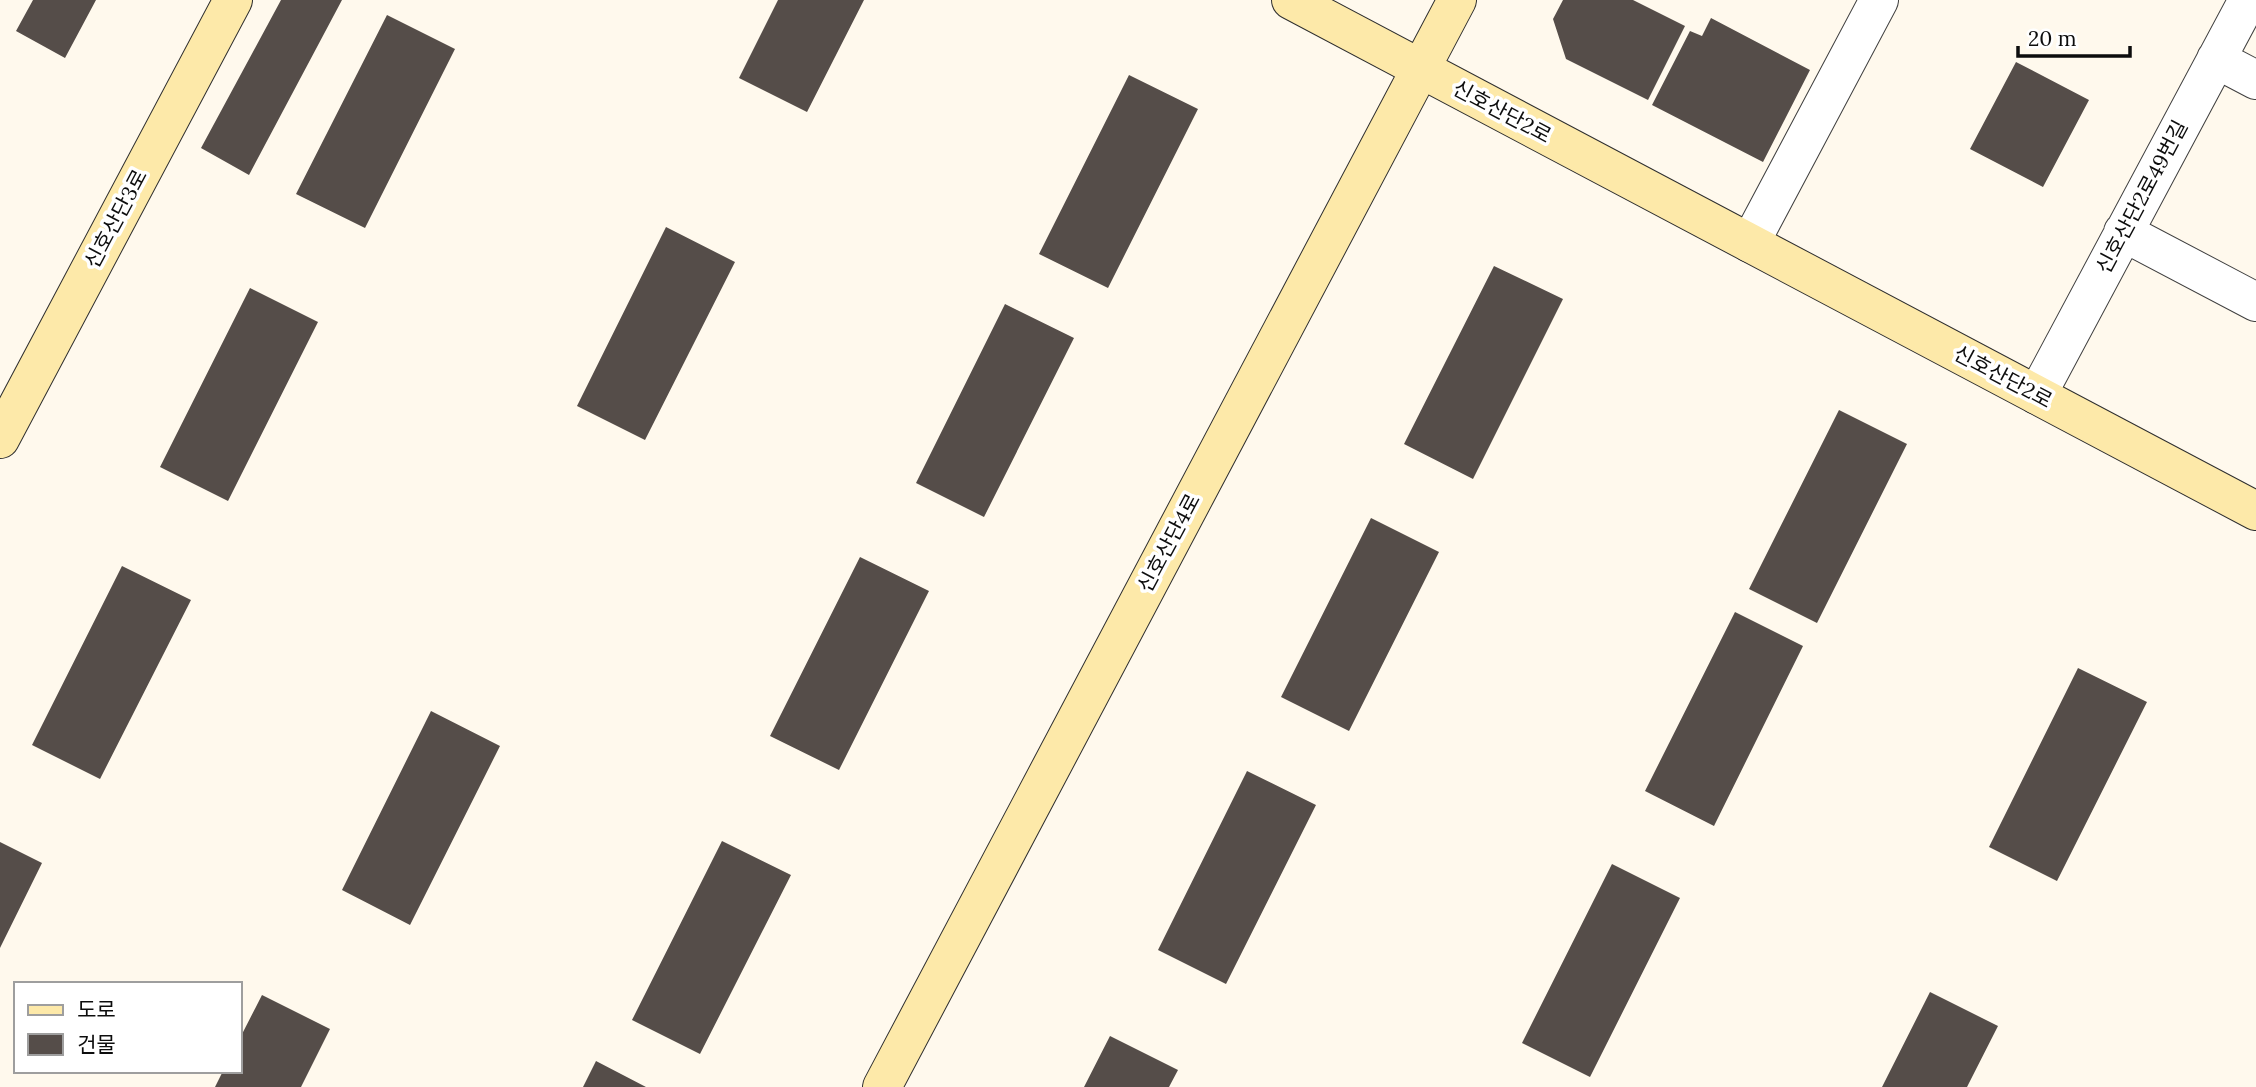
<svg xmlns="http://www.w3.org/2000/svg" width="2256" height="1087" font-family="Lora,'Noto Sans KR',serif">
	<rect width="100%" height="100%" fill="#fff9ed"/>
	<!-- building -->
	<path fill="#554d49" d="M33 0H96L65 58 16 31Z
		M281 0H342L249 175 201 148Z
		M778 0H864L807 112 739 78Z
		M1563 0H1633L1685 26 1648 100 1566 59 1553 19Z
		M387 15 455 49 365 228 296 194Z
		M1711 18 1810 70 1763 162 1652 105 1690 31 1702 36Z
		M2016 62 2089 100 2043 187 1970 149Z
		M1129 75 1198 109 1108 288 1039 254Z
		M666 227 735 262 645 440 577 406Z
		M1494 266 1563 299 1473 479 1404 444Z
		M250 288 318 322 228 501 160 467Z
		M1005 304 1074 338 984 517 916 483Z
		M1839 410 1907 444 1817 623 1749 589Z
		M1371 518 1439 552 1349 731 1281 697Z
		M860 557 929 591 839 770 770 736Z
		M122 566 191 600 100 779 32 745Z
		M1735 612 1803 646 1714 826 1645 791Z
		M2078 668 2147 702 2057 881 1989 847Z
		M431 711 500 746 410 925 342 890Z
		M1247 771 1316 805 1226 984 1158 950Z
		M722 841 791 875 700 1054 632 1020Z
		M0 842 42 863 0 948Z
		M1612 864 1680 898 1590 1077 1522 1043Z
		M1930 992 1998 1026 1967 1087H1882Z
		M262 995 330 1029 301 1087H215L223 1071H240V1038Z
		M1110 1036 1178 1070 1169 1087H1084Z
		M596 1061 646 1087H583Z"/>
	<g fill="none" stroke-linecap="round" stroke-linejoin="round">
		<defs>
			<path id="minor" d="M2216 59 2256 80
				M2123 232 2256 302
				M1750 243 1879 0
				M2037 395 2248 0"/>
			<path id="secondary" d="M1291 0 2256 511
				M0 439 233 0
				M882 1087 1457 0"/>
		</defs>
		<!-- minor casing -->
		<use href="#minor" stroke="#404040" stroke-width="40"/>
		<!-- secondary casing -->
		<use href="#secondary" stroke="#2f2f2f" stroke-width="40"/>
		<!-- minor -->
		<use href="#minor" stroke="#fff" stroke-width="38"/>
		<!-- secondary -->
		<use href="#secondary" stroke="#fde9a9" stroke-width="38"/>
	</g>
	<g text-anchor="middle" stroke-width="7" stroke-linejoin="round" paint-order="stroke">
		<!-- street labels -->
		<g font-size="21" fill="#0d0d0d" stroke="#fff">
			<text transform="translate(1502 112) rotate(28)" y="7">신호산단2로</text>
			<text transform="translate(2142 197) rotate(-62)" y="7">신호산단2로49번길</text>
			<text transform="translate(116 219) rotate(-62)" y="7">신호산단3로</text>
			<text transform="translate(2003 377) rotate(28)" y="7">신호산단2로</text>
			<text transform="translate(1169 543) rotate(-62)" y="7">신호산단4로</text>
		</g>
	</g>
	<!-- legend -->
	<rect x="14" y="982" width="228" height="91" fill="#ffffff" stroke="#9e9e9e" stroke-width="2"/>
	<rect x="28" y="1005" width="35" height="10" fill="#fde9a9" stroke="#9e9e9e" stroke-width="2"/>
	<text x="77" y="1017" font-size="21" fill="#0d0d0d">도로</text>
	<rect x="28" y="1034" width="35" height="21" fill="#554d49" stroke="#9e9e9e" stroke-width="2"/>
	<text x="77" y="1052" font-size="21" fill="#0d0d0d">건물</text>
	<!-- scale -->
	<path d="M2018 46v10h112v-10" fill="none" stroke="#0d0d0d" stroke-width="3.5"/>
	<text x="2028" y="46" font-size="21" fill="#0d0d0d" stroke="#ffffff" stroke-width="5" paint-order="stroke">20 m</text>
</svg>
